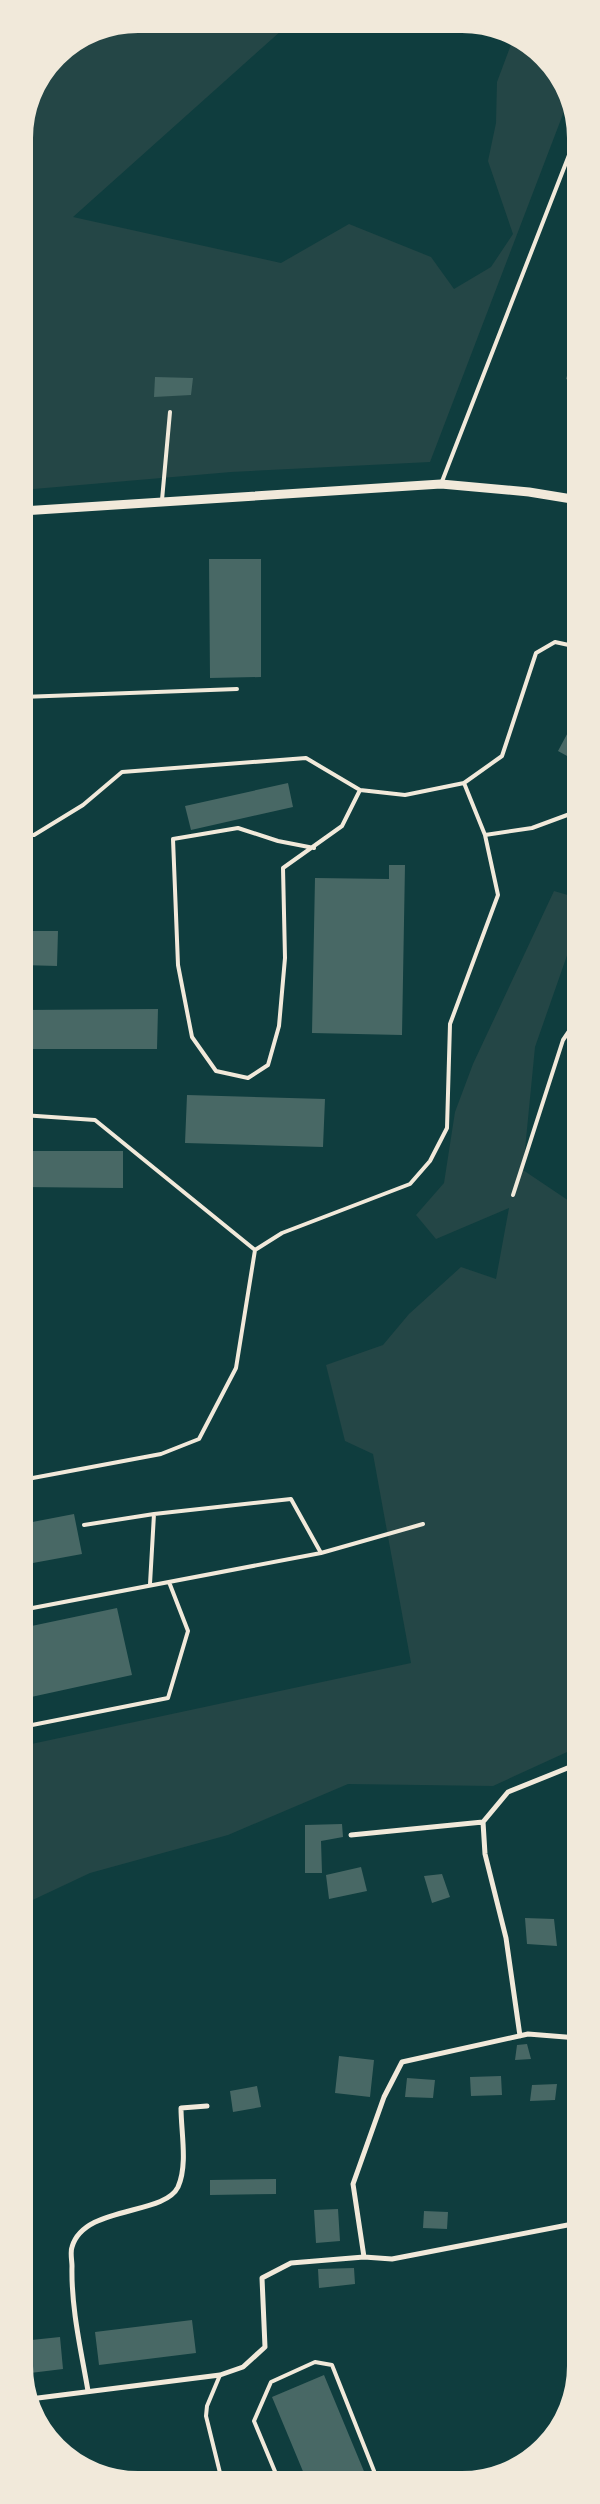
<svg xmlns="http://www.w3.org/2000/svg" width="600" height="2504" font-family="Inter,sans-serif">
	<rect width="100%" height="100%" fill="#0f3d3e"/>
	<!-- green -->
	<path fill="#244646" d="M138 21 291 22 73 217 281 263 349 224 431 257 454 289 491 267 513 234 488 161 496 123 497 82 512 42 514 40 550 61 568 101 430 462 231 472 22 490 21 131 33 87 56 55 94 30Z
		M554 891 578 898V924L535 1047 523 1170 578 1207V1747L493 1786 348 1784 228 1835 90 1873 22 1905V1746L411 1663 373 1454 345 1441 326 1365 383 1345 409 1314 461 1267 496 1279 509 1208 436 1239 416 1215 444 1183 455 1112 473 1064Z"/>
	<!-- building -->
	<path fill="#486865" d="M577 344H578V383L566 379Z
		M155 377 193 378 191 395 154 397Z
		M209 559H261V677L210 678Z
		M573 723 578 726V762L558 751Z
		M288 783 293 807 191 830 185 806Z
		M389 865H405L402 1035 312 1033 315 878 389 879Z
		M22 931H58L57 966 22 965Z
		M158 1009 157 1049H22V1010Z
		M187 1095 325 1099 323 1147 185 1143Z
		M22 1151H123V1188L22 1187Z
		M74 1514 82 1554 22 1565V1524Z
		M117 1608 132 1675 22 1699V1628Z
		M578 1784V1805L572 1788Z
		M342 1824 343 1837 321 1841 322 1873H305V1825Z
		M361 1867 367 1891 329 1899 326 1875Z
		M442 1874 450 1897 432 1903 424 1876Z
		M525 1918 554 1919 557 1946 527 1944Z
		M527 2044 531 2059 515 2060 517 2045Z
		M339 2056 374 2060 370 2097 335 2093Z
		M501 2076 502 2095 471 2096 470 2077Z
		M407 2078 435 2080 433 2098 405 2097Z
		M557 2084 555 2100 530 2101 532 2085Z
		M257 2086 261 2107 233 2112 230 2091Z
		M276 2179V2194L210 2195V2180Z
		M338 2209 340 2241 316 2243 314 2210Z
		M424 2211 448 2212 447 2229 423 2228Z
		M354 2268 355 2284 319 2288 318 2269Z
		M192 2320 196 2353 99 2365 95 2332Z
		M60 2337 63 2369 22 2374V2341Z
		M324 2375 368 2481H307L272 2397Z"/>
	<g fill="none" stroke-linecap="round" stroke-linejoin="round">
		<!-- service -->
		<path stroke="#f1e9da" stroke-width="4" d="M441 484 578 132
			M162 500 170 412
			M22 697 237 689
			M22 835H34L83 805 122 772 306 758 360 790 405 795 464 783 502 756 536 653 555 642 578 647
			M485 835 532 828 578 811
			M314 848 278 841 238 828 173 839 178 965 192 1037 216 1071 248 1078 268 1065 279 1026 285 958 283 868 342 826 360 790
			M22 1115 95 1120 255 1250
			M513 1195 563 1040 578 1018
			M22 1480 161 1454 199 1439 236 1368 255 1250 282 1233 410 1184 430 1161 447 1128 450 1024 498 895 485 835 464 783
			M84 1525 154 1514 291 1499 321 1553
			M150 1584 154 1514
			M22 1610 321 1553 423 1524
			M22 1727 168 1698 188 1631 169 1582
			M220 2375 207 2406 206 2416 222 2481
			M279 2481 254 2421 271 2382 315 2362 332 2365 378 2481"/>
		<!-- minor -->
		<path stroke="#f1e9da" stroke-width="5" d="M483 1822 508 1792 570 1767
			M351 1835 483 1822 485 1854 506 1938 520 2036
			M364 2257 392 2259 578 2223
			M88 2391C81 2350 71 2308 72 2266 72 2261 70 2252 72 2247 84 2205 164 2216 178 2187 188 2165 181 2132 181 2108L207 2106
			M30 2399 220 2375 243 2367 265 2347 262 2278 291 2263 364 2257 353 2184 384 2097 402 2062 528 2034 578 2038"/>
		<!-- tertiary -->
		<path stroke="#f1e9da" stroke-width="9" d="M22 511 441 484 529 492 578 500"/>
	</g>
	<!-- crop -->
	<path d="M0 0H600V2504H0ZM138 30H462A108 108 0 0 1 570 138V2366A108 108 0 0 1 462 2474H138A108 108 0 0 1 30 2366V138A108 108 0 0 1 138 30Z" fill="#f1e9da" fill-rule="evenodd"/>
	<path fill="none" stroke="#f1e9da" stroke-width="6" d="M138 30H462A108 108 0 0 1 570 138V2366A108 108 0 0 1 462 2474H138A108 108 0 0 1 30 2366V138A108 108 0 0 1 138 30Z"/>
</svg>
